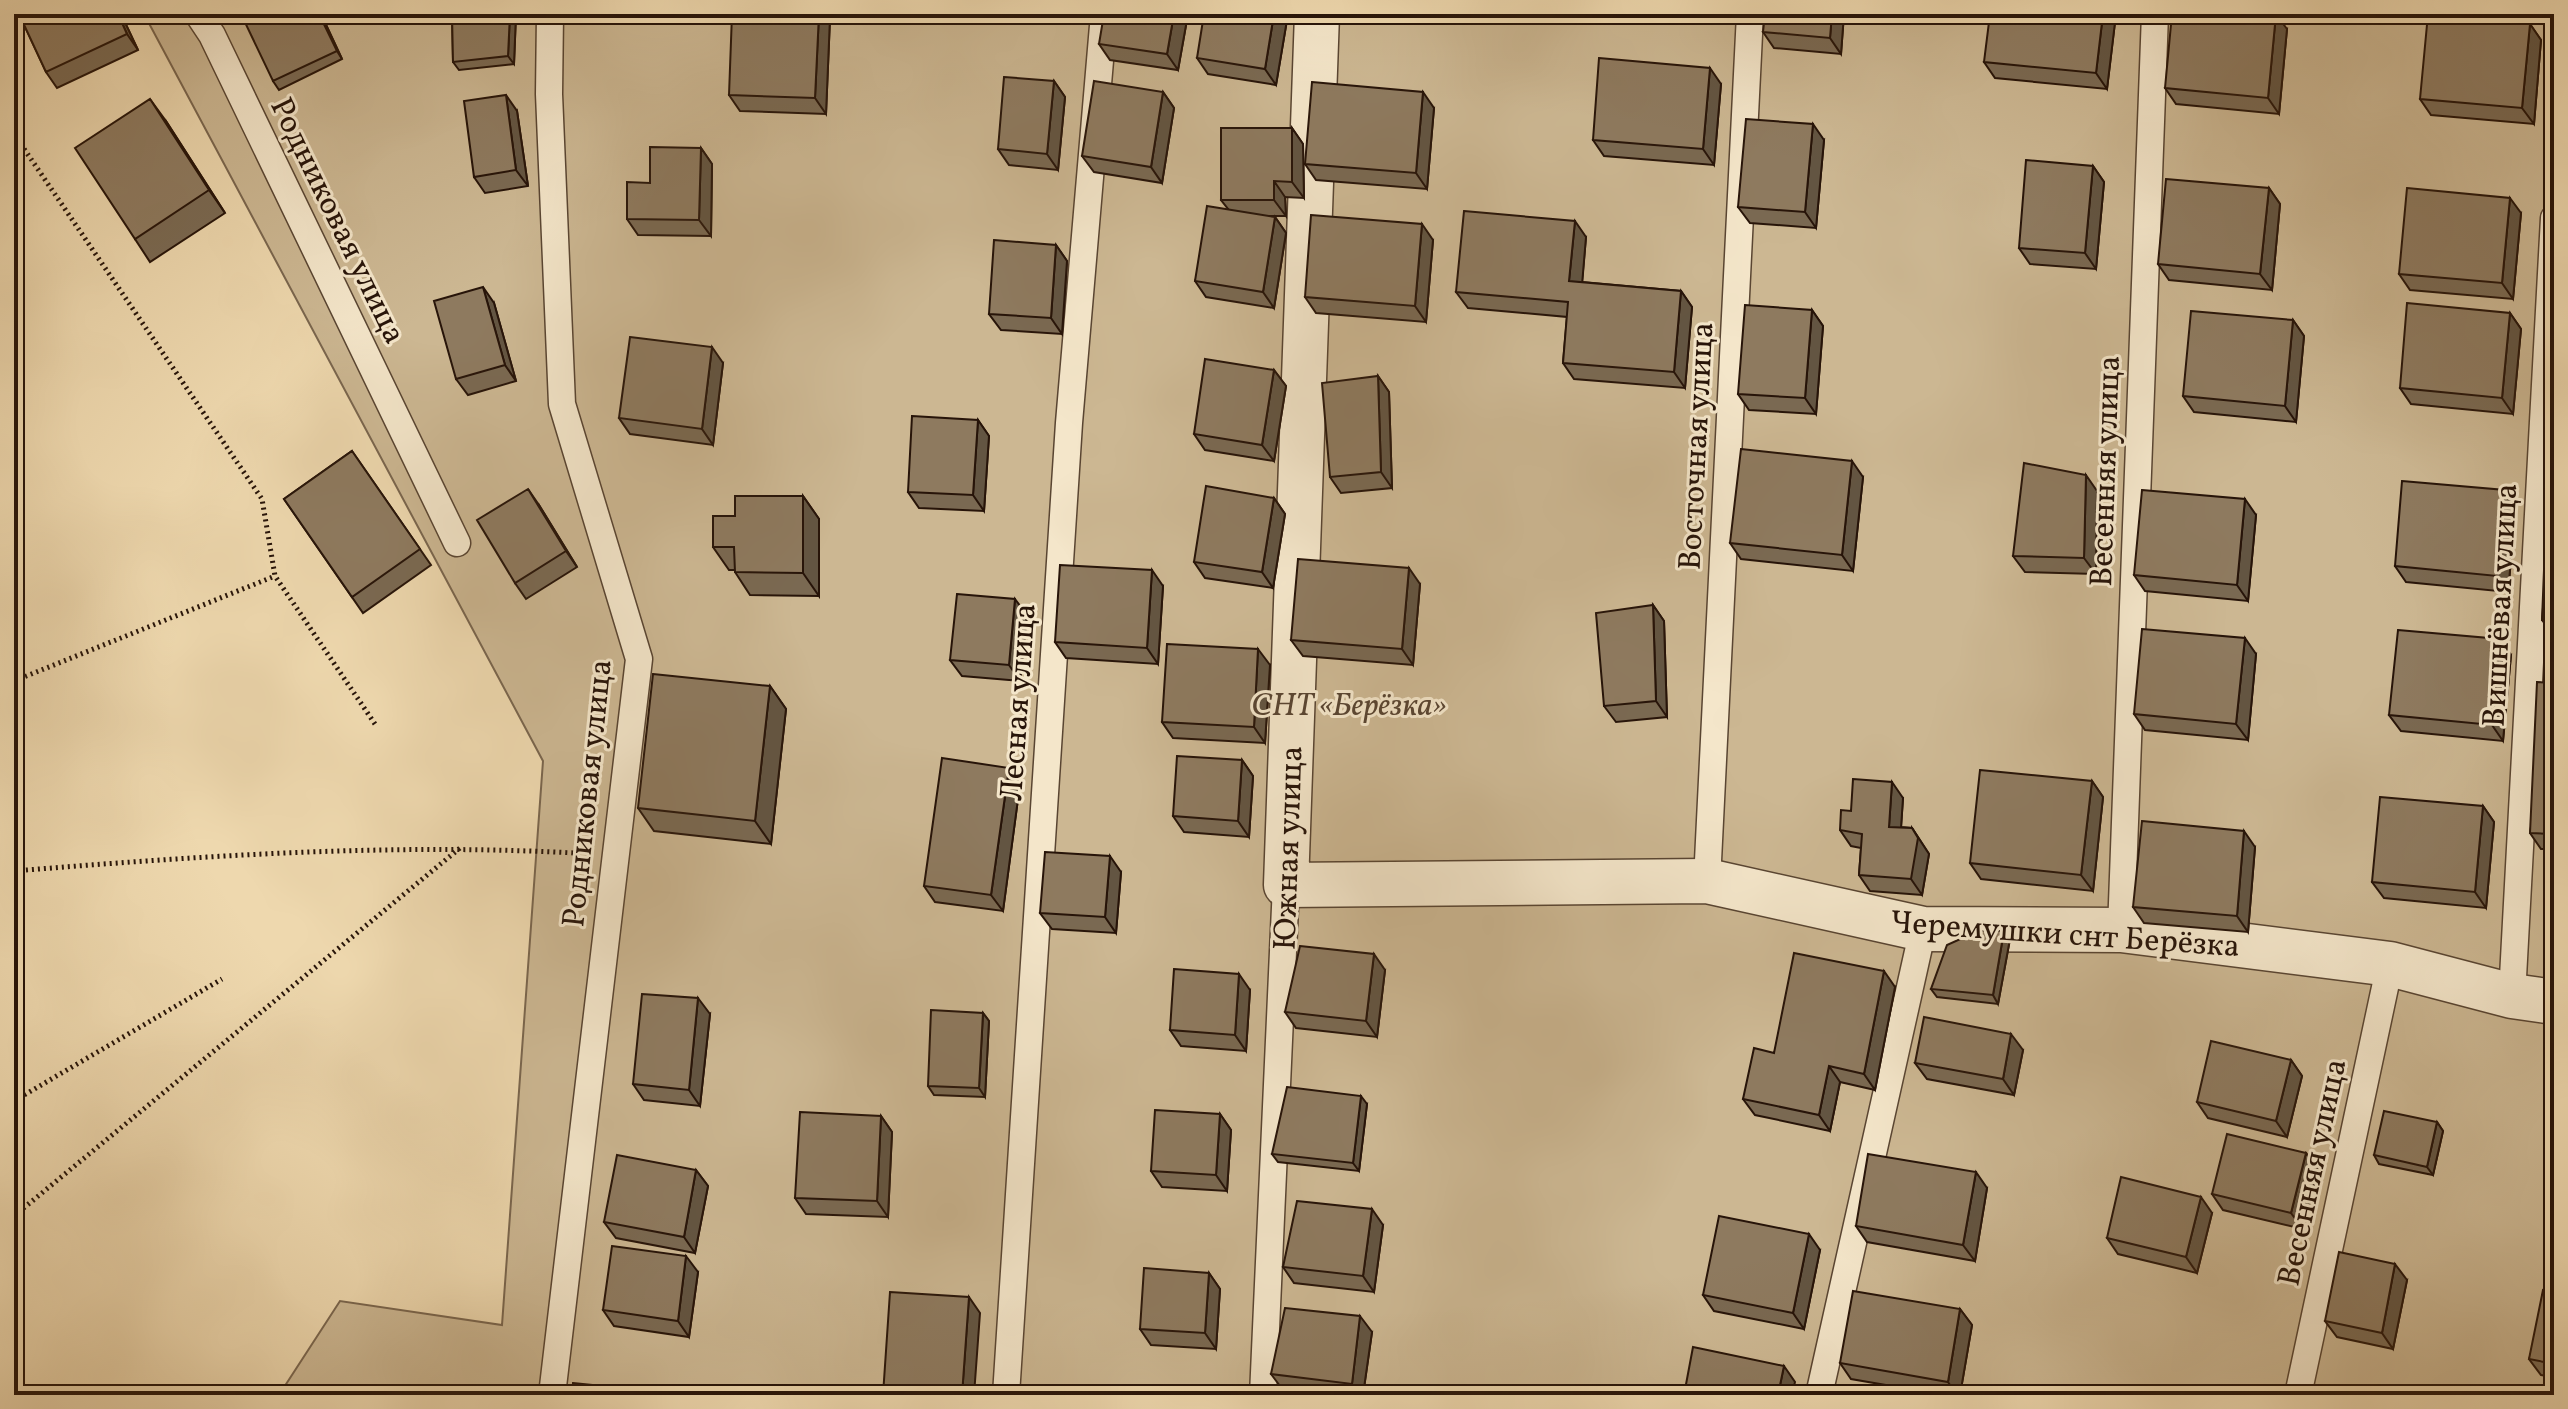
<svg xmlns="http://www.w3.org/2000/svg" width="2568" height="1409" font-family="Vollkorn,serif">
	<rect width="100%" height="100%" fill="#eed8ae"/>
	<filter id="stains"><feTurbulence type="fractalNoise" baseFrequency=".0025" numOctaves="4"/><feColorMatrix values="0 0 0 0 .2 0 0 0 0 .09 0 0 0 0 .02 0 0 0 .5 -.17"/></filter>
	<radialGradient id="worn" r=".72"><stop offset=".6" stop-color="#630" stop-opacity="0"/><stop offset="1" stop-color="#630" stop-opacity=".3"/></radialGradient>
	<!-- green -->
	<path fill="#ccb792" stroke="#7a664e" stroke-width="2" d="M144 14H2554V1395H279L340 1301 502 1325 543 761Z"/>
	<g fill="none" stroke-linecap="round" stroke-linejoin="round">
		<defs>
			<path id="lane" d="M198 14 212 35 457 543
				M550 14 549 94 562 404 639 659 552 1395
				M1707 881 1750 14
				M2121 930 2155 14
				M2512 996 2554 218
				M1006 1395 1069 423 1104 14
				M1263 1395 1286 885
				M1819 1395 1923 929
				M2298 1395 2390 964"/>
			<path id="street" d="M1317 14 1286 885 1707 881 1923 929 2121 930 2390 964 2512 996 2554 1002"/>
		</defs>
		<!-- lane casing -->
		<use href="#lane" stroke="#594532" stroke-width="29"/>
		<!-- street casing -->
		<use href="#street" stroke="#594532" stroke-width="47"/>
		<!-- path -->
		<path stroke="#271409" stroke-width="5" stroke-dasharray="2 4" stroke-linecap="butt" d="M14 134 262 499 275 576 377 727
			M14 681 275 576
			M14 871C200 856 387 843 574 853
			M14 1101 222 979
			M14 1216 460 848"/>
		<!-- lane -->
		<use href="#lane" stroke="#f4e6ca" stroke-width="26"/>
		<!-- street -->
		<use href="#street" stroke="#f4e6ca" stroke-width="44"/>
	</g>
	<!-- wall -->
	<path fill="#7a6952" stroke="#271409" stroke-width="2" d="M19 14H121L138 50 57 88 46 72Z
		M321 14 342 59 279 90 273 81Z
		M452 14H516L514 64 459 70 453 62Z
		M819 14H827L830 18 826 114 740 111 729 95Z
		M1188 14 1178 70 1110 60 1099 44Z
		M1288 14 1276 85 1208 74 1197 58Z
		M1844 14 1841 54 1774 48 1763 32Z
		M2116 14 2107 89 1995 78 1984 62Z
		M2530 24 2541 40 2534 124 2431 115 2420 99Z
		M2287 29 2279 114 2176 104 2165 88Z
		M1054 81 1065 97 1058 170 1009 165 998 149Z
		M1721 84 1714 165 1604 156 1593 140Z
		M1163 92 1174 108 1162 183 1094 172 1082 156Z
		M1434 108 1427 189 1316 180 1305 164Z
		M517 111 528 186 485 193 474 177Z
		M166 121 225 213 150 262 135 239Z
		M1292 128 1303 144 1304 198 1285 197 1286 216H1266L1275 217 1286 233 1274 308 1206 297 1195 281 1228 209 1221 200Z
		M1824 140 1816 228 1750 223 1738 207Z
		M701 148 712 164 711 236 638 235 627 219 650 183Z
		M2093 166 2104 182 2096 269 2030 264 2019 248Z
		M2269 188 2280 204 2272 290 2169 280 2158 264Z
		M2521 213 2513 299 2410 290 2399 274Z
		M1586 237 1582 282 1681 291 1692 307 1685 388 1574 379 1563 363 1567 317 1468 308 1456 292Z
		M1433 240 1426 322 1316 313 1305 297Z
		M1056 245 1067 261 1062 334 1001 330 989 314Z
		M494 303 516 381 468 395 456 379Z
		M1812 310 1823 326 1816 414 1749 410 1738 394Z
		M2510 313 2521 329 2513 414 2411 404 2400 388Z
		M2293 320 2304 336 2296 422 2194 412 2183 396Z
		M723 363 713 445 630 434 619 418Z
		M1274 370 1286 386 1274 461 1205 450 1194 434Z
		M1378 376 1389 392 1392 488 1341 493 1330 477Z
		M978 420 989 436 984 511 919 508 908 492Z
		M352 451 431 565 363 613 284 499Z
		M2554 470V636L2542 620Z
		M1863 477 1853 571 1741 559 1730 543Z
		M2505 490 2516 506 2508 592 2406 582 2395 566Z
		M2097 491 2096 574 2025 572 2013 556Z
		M803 496 819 519V596L750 595 735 572V570H729L713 547 735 516Z
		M1274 498 1285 514 1273 588 1205 578 1194 562Z
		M539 505 577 567 526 599 515 583Z
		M2256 515 2248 601 2145 591 2134 575Z
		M1420 584 1413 665 1303 656 1291 640Z
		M1163 586 1158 664 1066 658 1055 642Z
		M1653 605 1664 621 1667 717 1616 722 1604 706Z
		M1027 615 1020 681 962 676 950 660Z
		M2256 654 2248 740 2145 730 2134 714Z
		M2511 655 2503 741 2401 731 2389 715Z
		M1270 665 1265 743 1173 738 1162 722Z
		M2554 683V849H2541L2530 833Z
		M770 686 786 709 771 844 654 831 638 808Z
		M1242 760 1253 776 1249 837 1184 832 1173 816Z
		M1009 768 1020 784 1003 911 935 902 924 886Z
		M2092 781 2103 797 2093 891 1981 879 1970 863Z
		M1903 798 1901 827 1912 828 1929 854 1922 895 1870 891 1859 875 1861 848 1851 846 1840 830 1851 811Z
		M2483 806 2494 822 2486 908 2384 898 2372 882Z
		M2255 847 2248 932 2144 923 2133 907Z
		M1121 872 1116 933 1052 929 1040 913Z
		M2010 939 1998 1004 1937 997 1931 989Z
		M1385 970 1377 1037 1296 1028 1285 1012Z
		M1895 987 1875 1090 1840 1082 1830 1131 1755 1115 1743 1099 1774 1053Z
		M1250 990 1246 1051 1181 1046 1170 1030Z
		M983 1013 989 1021 985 1097 934 1095 928 1086Z
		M710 1014 700 1106 644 1100 633 1084Z
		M2023 1050 2014 1095 1927 1079 1915 1063Z
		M2291 1060 2302 1076 2287 1137 2208 1118 2197 1102Z
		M1367 1104 1359 1171 1278 1162 1272 1154Z
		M1220 1114 1231 1130 1227 1191 1162 1187 1151 1171Z
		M881 1116 892 1132 888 1217 806 1214 795 1198Z
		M2437 1122 2443 1131 2433 1175 2379 1164 2374 1155Z
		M2306 1153 2318 1169 2303 1229 2223 1210 2212 1194Z
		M696 1170 708 1186 695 1253 616 1238 604 1222Z
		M1987 1188 1975 1261 1867 1242 1856 1226Z
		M2212 1213 2197 1273 2118 1254 2107 1238Z
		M1383 1225 1374 1292 1294 1283 1283 1267Z
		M1820 1250 1804 1329 1714 1311 1703 1295Z
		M698 1272 689 1337 614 1326 603 1310Z
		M1209 1273 1220 1289 1216 1349 1151 1345 1140 1329Z
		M2407 1280 2393 1349 2337 1337 2325 1321Z
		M2554 1292V1377L2541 1375 2529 1359Z
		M1960 1309 1972 1325 1960 1395H1944L1851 1379 1840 1363Z
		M1372 1332 1363 1395H1323L1283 1390 1271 1374Z"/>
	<!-- shaded-wall -->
	<path fill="#635542" stroke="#271409" stroke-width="2" d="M118 14H121L138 50 127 34Z
		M319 14H321L342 59 337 51Z
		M510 14H516L514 64 508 56Z
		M819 14H827L830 18 826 114 815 98Z
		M1174 14H1188L1178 70 1167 54Z
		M1274 14H1288L1276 85 1265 69Z
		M1832 14H1844L1841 54 1830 38Z
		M2103 14H2116L2107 89 2096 73Z
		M2276 14 2287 29 2279 114 2268 98Z
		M2530 24 2541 40 2534 124 2522 108Z
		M1710 68 1721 84 1714 165 1703 149Z
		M1054 81 1065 97 1058 170 1047 154Z
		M1163 92 1174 108 1162 183 1151 167Z
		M1423 92 1434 108 1427 189 1416 173Z
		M506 95 517 111 528 186 516 170Z
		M150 99 166 121 225 213 209 190Z
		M1813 124 1824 140 1816 228 1805 212Z
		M1292 128 1303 144 1304 198 1292 182Z
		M701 148 712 164 711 236 699 220Z
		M2093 166 2104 182 2096 269 2085 253Z
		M1274 181 1285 197 1286 216 1274 200Z
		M2269 188 2280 204 2272 290 2260 274Z
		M2510 198 2521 213 2513 299 2502 283Z
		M1275 217 1286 233 1274 308 1263 292Z
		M1575 221 1586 237 1581 297 1569 281Z
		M1422 224 1433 240 1426 322 1415 306Z
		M1056 245 1067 261 1062 334 1051 318Z
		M483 287 494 303 516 381 505 365Z
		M1681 291 1692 307 1685 388 1674 372Z
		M1812 310 1823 326 1816 414 1805 398Z
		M2510 313 2521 329 2513 414 2502 398Z
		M2293 320 2304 336 2296 422 2285 406Z
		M712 347 723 363 713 445 702 429Z
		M1274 370 1286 386 1274 461 1262 445Z
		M1378 376 1389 392 1392 488 1381 472Z
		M978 420 989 436 984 511 973 495Z
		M1852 461 1863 477 1853 571 1842 555Z
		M2086 475 2097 491 2096 574 2084 558Z
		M528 489 539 505 577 567 566 551Z
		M2505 490 2516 506 2508 592 2497 576Z
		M803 496 819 519V596L803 573Z
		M1274 498 1285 514 1273 588 1262 572Z
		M2245 499 2256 515 2248 601 2237 585Z
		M1409 568 1420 584 1413 665 1402 649Z
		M1152 570 1163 586 1158 664 1147 648Z
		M1015 599 1027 615 1020 681 1009 665Z
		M1653 605 1664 621 1667 717 1656 701Z
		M2245 638 2256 654 2248 740 2236 724Z
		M2500 639 2511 655 2503 741 2492 725Z
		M1258 649 1270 665 1265 743 1254 727Z
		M770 686 786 709 771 844 755 821Z
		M1242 760 1253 776 1249 837 1238 821Z
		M1009 768 1020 784 1003 911 991 895Z
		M2092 781 2103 797 2093 891 2081 875Z
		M1892 782 1903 798 1900 843 1889 827Z
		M2483 806 2494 822 2486 908 2475 892Z
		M1912 828 1929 854 1922 895 1911 879Z
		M2244 831 2255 847 2248 932 2237 916Z
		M1110 856 1121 872 1116 933 1105 917Z
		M2004 931 2010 939 1998 1004 1993 995Z
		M1374 954 1385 970 1377 1037 1366 1021Z
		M1884 971 1895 987 1875 1090 1864 1074Z
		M1239 974 1250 990 1246 1051 1235 1035Z
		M698 998 710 1014 700 1106 689 1090Z
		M983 1013 989 1021 985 1097 979 1088Z
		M2011 1034 2023 1050 2014 1095 2003 1079Z
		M2291 1060 2302 1076 2287 1137 2276 1121Z
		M1829 1066 1840 1082 1830 1131 1819 1115Z
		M1361 1096 1367 1104 1359 1171 1353 1163Z
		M1220 1114 1231 1130 1227 1191 1216 1175Z
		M881 1116 892 1132 888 1217 877 1201Z
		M2437 1122 2443 1131 2433 1175 2427 1167Z
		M2306 1153 2318 1169 2303 1229 2291 1213Z
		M696 1170 708 1186 695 1253 684 1237Z
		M1976 1172 1987 1188 1975 1261 1963 1245Z
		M2201 1197 2212 1213 2197 1273 2186 1257Z
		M1372 1209 1383 1225 1374 1292 1363 1276Z
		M1809 1234 1820 1250 1804 1329 1793 1313Z
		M686 1256 698 1272 689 1337 678 1321Z
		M2395 1264 2407 1280 2393 1349 2382 1333Z
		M1209 1273 1220 1289 1216 1349 1205 1333Z
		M969 1297 980 1313 974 1395H962Z
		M1960 1309 1972 1325 1960 1395H1957L1948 1382Z
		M1360 1316 1372 1332 1363 1395H1360L1352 1384Z
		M1784 1366 1795 1382 1792 1395H1778Z"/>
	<!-- building -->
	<path fill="#8e7a5f" stroke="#271409" stroke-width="2" d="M19 14H118L127 34 46 72Z
		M241 14H319L337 51 273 81Z
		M452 14H510L508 56 453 62Z
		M732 14H819L815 98 729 95Z
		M1104 14H1174L1167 54 1099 44Z
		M1204 14H1274L1265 69 1197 58Z
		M1765 14H1832L1830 38 1763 32Z
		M1990 14H2103L2096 73 1984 62Z
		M2172 14H2276L2268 98 2165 88Z
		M2428 14 2530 24 2522 108 2420 99Z
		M1599 58 1710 68 1703 149 1593 140Z
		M1004 77 1054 81 1047 154 998 149Z
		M1094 81 1163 92 1151 167 1082 156Z
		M1312 82 1423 92 1416 173 1305 164Z
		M506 95 516 170 474 177 464 101Z
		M150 99 209 190 135 239 75 148Z
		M1746 119 1813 124 1805 212 1738 207Z
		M1221 128H1292V182L1274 181V200H1221Z
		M650 147 701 148 699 220 627 219V182L650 183Z
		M2026 160 2093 166 2085 253 2019 248Z
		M2166 179 2269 188 2260 274 2158 264Z
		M2407 188 2510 198 2502 283 2399 274Z
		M1207 206 1275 217 1263 292 1195 281Z
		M1464 211 1575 221 1569 281 1681 291 1674 372 1563 363 1568 302 1456 292Z
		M1311 215 1422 224 1415 306 1305 297Z
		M994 240 1056 245 1051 318 989 314Z
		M483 287 505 365 456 379 434 301Z
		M2407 303 2510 313 2502 398 2400 388Z
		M1745 305 1812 310 1805 398 1738 394Z
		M2191 311 2293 320 2285 406 2183 396Z
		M630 337 712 347 702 429 619 418Z
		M1205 359 1274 370 1262 445 1194 434Z
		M1378 376 1381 472 1330 477 1322 383Z
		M912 416 978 420 973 495 908 492Z
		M1741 449 1852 461 1842 555 1730 543Z
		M352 451 420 549 352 597 284 499Z
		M2024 463 2086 475 2084 558 2013 556Z
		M2548 470H2554V621L2542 620Z
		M2402 481 2505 490 2497 576 2395 566Z
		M1206 486 1274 498 1262 572 1194 562Z
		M528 489 566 551 515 583 477 520Z
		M2142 490 2245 499 2237 585 2134 575Z
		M735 496H803V573L735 572 734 547H713V516H735Z
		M1298 559 1409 568 1402 649 1291 640Z
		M1060 565 1152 570 1147 648 1055 642Z
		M957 594 1015 599 1009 665 950 660Z
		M1653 605 1656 701 1604 706 1596 613Z
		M2142 629 2245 638 2236 724 2134 714Z
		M2398 630 2500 639 2492 725 2389 715Z
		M1167 644 1258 649 1254 727 1162 722Z
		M653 674 770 686 755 821 638 808Z
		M2537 682 2554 683V834L2530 833Z
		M1177 756 1242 760 1238 821 1173 816Z
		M942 758 1009 768 991 895 924 886Z
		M1980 770 2092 781 2081 875 1970 863Z
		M1853 779 1892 782 1889 827 1912 828 1918 838 1911 879 1859 875 1862 834 1840 830 1841 810 1851 811Z
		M2380 797 2483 806 2475 892 2372 882Z
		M2142 821 2244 831 2237 916 2133 907Z
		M1045 852 1110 856 1105 917 1040 913Z
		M1978 931H2004L1993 995 1931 989 1947 945Z
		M1300 946 1374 954 1366 1021 1285 1012Z
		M1794 953 1884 971 1864 1074 1829 1066 1819 1115 1743 1099 1754 1048 1774 1053Z
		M1174 969 1239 974 1235 1035 1170 1030Z
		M642 994 698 998 689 1090 633 1084Z
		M931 1010 983 1013 979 1088 928 1086Z
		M1924 1017 2011 1034 2003 1079 1915 1063Z
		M2211 1041 2291 1060 2276 1121 2197 1102Z
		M1287 1087 1361 1096 1353 1163 1272 1154Z
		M1155 1110 1220 1114 1216 1175 1151 1171Z
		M2384 1111 2437 1122 2427 1167 2374 1155Z
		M800 1112 881 1116 877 1201 795 1198Z
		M2227 1134 2306 1153 2291 1213 2212 1194Z
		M1868 1154 1976 1172 1963 1245 1856 1226Z
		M617 1155 696 1170 684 1237 604 1222Z
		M2121 1177 2201 1197 2186 1257 2107 1238Z
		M1297 1201 1372 1209 1363 1276 1283 1267Z
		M1719 1216 1809 1234 1793 1313 1703 1295Z
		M612 1246 686 1256 678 1321 603 1310Z
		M2339 1252 2395 1264 2382 1333 2325 1321Z
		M1144 1268 1209 1273 1205 1333 1140 1329Z
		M2543 1290 2554 1292V1364L2529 1359Z
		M1853 1291 1960 1309 1948 1382 1840 1363Z
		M890 1292 969 1297 962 1395H883Z
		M1285 1308 1360 1316 1352 1384 1271 1374Z
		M1693 1347 1784 1366 1778 1395H1684Z
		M573 1383 621 1388V1395H572Z
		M2311 1392 2327 1395H2311Z"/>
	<g text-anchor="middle" stroke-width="6" stroke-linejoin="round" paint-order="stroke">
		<!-- street labels -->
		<g font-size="32" fill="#271409" stroke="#f4e6ca">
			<text transform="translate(339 220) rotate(64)" y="11">Родниковая улица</text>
			<text transform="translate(1695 446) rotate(-87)" y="11">Восточная улица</text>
			<text transform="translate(2104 471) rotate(-88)" y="11">Весенняя улица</text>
			<text transform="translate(2499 605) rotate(-87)" y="11">Вишнёвая улица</text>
			<text transform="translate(1017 702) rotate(-86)" y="11">Лесная улица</text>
			<text transform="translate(586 793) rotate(-84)" y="11">Родниковая улица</text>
			<text transform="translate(1287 848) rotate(-88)" y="11">Южная улица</text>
			<text transform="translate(2065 933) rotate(4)" y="11">Черемушки снт Берёзка</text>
			<text transform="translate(2311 1172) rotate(-78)" y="11">Весенняя улица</text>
		</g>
		<!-- park labels -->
		<g font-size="32" font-style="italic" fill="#594532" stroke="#f4e6ca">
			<text x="1349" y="715">СНТ «Берёзка»</text>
		</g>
	</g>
	<!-- margin -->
	<rect width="2568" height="1409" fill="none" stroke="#eed8ae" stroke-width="48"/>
	<rect x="16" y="16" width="2536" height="1377" fill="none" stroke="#271409" stroke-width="4"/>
	<rect x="24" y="24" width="2520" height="1361" fill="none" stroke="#271409" stroke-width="2"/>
	<rect width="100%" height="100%" filter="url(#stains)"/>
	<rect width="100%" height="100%" fill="url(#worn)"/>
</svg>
